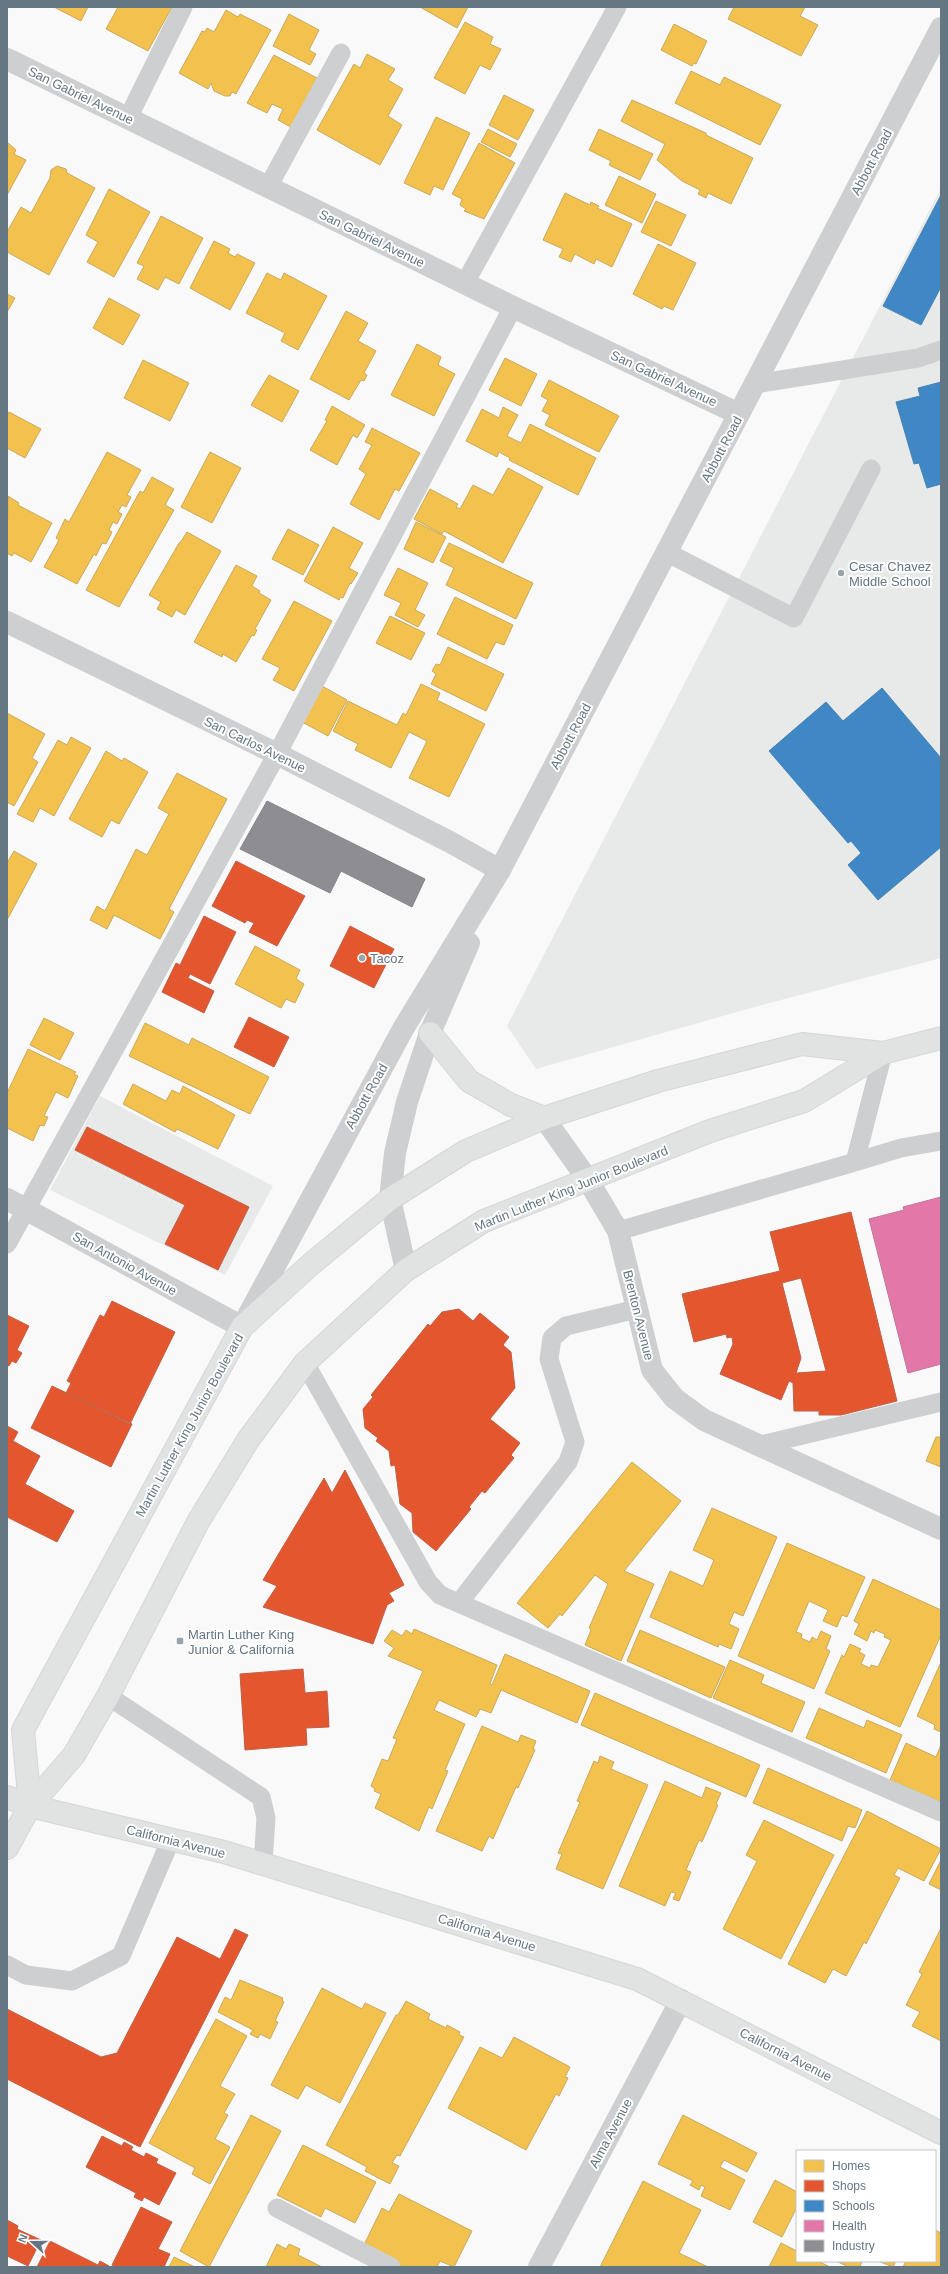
<svg xmlns="http://www.w3.org/2000/svg" width="948" height="2274" font-family="Arial,sans-serif">
	<rect width="100%" height="100%" fill="#f9f9f9"/>
	<!-- built -->
	<path fill="#e8e9e9" d="M941 188V958L751 1008 536 1069 507 1026Z
		M100 1096 273 1186 225 1275 50 1190Z"/>
	<!-- homes -->
	<path fill="#f2c14e" stroke="#c8aa5e" d="M54 7H88L81 21Z
		M118 7H172L148 51 106 29Z
		M420 7H468L457 28Z
		M734 7H805L800 16 818 25 801 56 728 19Z
		M226 10 238 17 240 14 271 30 236 94 232 92 230 96H225L214 91 211 83 208 89 179 73 202 31 205 32 207 28 214 32Z
		M289 14 319 30 309 50 316 54 310 65 273 46Z
		M465 22 493 37 490 44 501 49 490 70 480 65 465 94 434 78Z
		M674 24 707 41 696 64 694 63 692 66 661 50Z
		M367 54 395 69 388 80 403 89 388 116 402 125 380 165 317 130 354 64 360 68Z
		M274 55 317 78 291 127 278 120 283 109 272 104 267 113 247 103Z
		M691 71 720 85 724 77 781 105 760 145 675 103Z
		M504 95 534 110 518 140 489 125Z
		M632 100 706 133V135L753 158 731 204 708 193 706 198 698 194 700 190 682 181 657 160 665 144 621 121Z
		M436 117 470 133 443 190 434 186 430 195 404 183Z
		M488 129 517 144 510 157 481 142Z
		M599 129 653 154 640 180 609 165 611 161 589 150Z
		M7 142 16 150 14 154 26 160 7 195Z
		M479 143 515 163 484 219 464 211 466 209 460 205 462 199 452 194Z
		M57 166 66 169 67 173 95 188 49 275 7 252V232L21 207 31 213 50 178 51 170Z
		M619 176 656 194 642 223 605 205Z
		M109 189 150 212 114 277 87 262 98 242 86 235Z
		M565 193 590 205 591 202 599 206 597 208 632 224 612 267 596 259 594 264 575 254 571 262 559 257 563 249 543 240Z
		M656 201 686 215 671 246 641 232Z
		M161 216 203 238 179 284 165 277 158 290 137 279 144 266 137 263Z
		M214 241 230 249 228 253 235 257 237 254 255 263 230 310 190 288Z
		M658 244 696 263 673 310 664 306 662 309 633 294Z
		M267 273 281 280 284 273 327 296 298 350 281 341 285 333 246 313Z
		M7 294 15 298 7 312Z
		M109 298 140 315 123 345 93 328Z
		M346 311 368 323 358 341 376 351 364 373 367 375 364 381 361 380 349 400 310 379Z
		M417 344 441 357 438 365 455 374 434 416 391 395Z
		M505 358 537 374 521 406 489 390Z
		M143 360 189 383 170 421 124 398Z
		M269 375 299 391 282 422 251 405Z
		M549 380 619 416 599 452 545 425 550 415 542 411 548 400 541 396Z
		M332 406 365 425 357 438 353 435 337 465 310 450 327 421 325 420Z
		M503 407 518 415 507 436 521 443 530 424 596 458 578 495 509 460 510 458 499 452 497 457 466 441 482 409 499 418Z
		M9 412 41 429 25 458 7 448V415Z
		M372 428 420 453 399 491 395 489 379 520 350 504 366 474 359 469 372 445 365 442Z
		M107 452 141 470 127 495 131 497 126 507 122 505 118 512 122 514 117 524 113 522 109 530 112 532 106 544 102 543 96 556 94 554 77 584 44 567 59 540 56 538 65 519 69 522Z
		M210 452 241 468 212 523 181 507Z
		M508 468 543 487 503 563 444 531 442 534 414 519 430 489 458 504 456 507 460 509 473 485 493 495Z
		M152 477 174 489 165 505 174 510 119 607 86 590 140 491 143 493Z
		M8 496 19 503 18 505 52 523 31 562 14 553 12 556 7 553Z
		M416 522 446 537 433 563 404 549Z
		M333 527 363 543 349 568 358 573 351 584 350 583 343 598 340 597 339 600 304 581Z
		M288 529 319 545 303 575 272 559Z
		M187 532 221 551 185 615 176 610 172 617 157 609 161 602 149 595 179 543H180Z
		M449 543 533 583 516 619 446 585 454 568 440 561Z
		M236 565 257 576 252 586 260 591 259 593 271 600 255 629 257 630 254 636 252 635 236 662 223 654 222 657 194 642Z
		M398 568 428 583 415 610 425 615 418 627 395 615 401 603 384 595Z
		M455 597 513 625 504 645 496 642 487 659 437 634Z
		M294 601 332 621 294 691 273 680 280 668 262 659Z
		M390 616 425 633 411 660 376 643Z
		M448 647 504 674 486 711 431 684 436 674 432 671 436 664 440 665Z
		M421 684 440 693 437 700 485 724 449 797 409 778 427 741 409 732 391 768 355 750 358 744 333 731 348 701 397 725 403 713 406 715Z
		M322 686 347 700 328 736 302 722Z
		M7 713 45 734 32 758 38 762 14 806 7 802Z
		M71 737 91 748 54 816 40 808 33 822 17 814 58 740 67 745Z
		M106 751 122 761 124 758 148 772 119 824 111 820 102 837 69 819Z
		M177 773 227 799 169 909 174 912 160 939 114 915 107 929 90 920 97 906 105 911 136 849 147 855 169 814 158 808Z
		M14 851 37 864 7 920V863Z
		M255 946 300 970 296 979 304 984 295 1003 286 999 281 1008 235 984Z
		M44 1018 74 1033 60 1060 30 1045Z
		M145 1023 189 1045 192 1038 269 1077 250 1114 129 1056Z
		M28 1049 76 1072 74 1074 78 1076 68 1098 56 1092 44 1116 48 1117 44 1126 40 1125 33 1141 7 1128V1093Z
		M133 1084 166 1101 172 1090 180 1094 183 1086 235 1115 218 1149 177 1129 175 1132 123 1104Z
		M936 1437H941V1467L926 1461Z
		M632 1462 681 1501 624 1571 654 1584 621 1661 585 1645 591 1630 589 1628 608 1584 595 1575 562 1616 560 1614 548 1628 517 1603Z
		M712 1508 777 1537 743 1616 734 1612 729 1624 739 1629 731 1649 719 1644 718 1647 650 1617 670 1571 703 1586 714 1560 693 1550Z
		M787 1543 865 1577 847 1617 842 1615 837 1627 823 1621 828 1610 809 1601 796 1632 802 1634 801 1638 810 1642 812 1637 817 1640 821 1631 831 1636 826 1649 830 1651 814 1689 738 1656Z
		M873 1579 941 1610V1635L900 1727 825 1693 842 1655 844 1657 850 1644 861 1649 859 1652 865 1655 861 1664 870 1668 871 1665 878 1667 891 1640 884 1637 885 1634 875 1630 874 1633 871 1631 867 1641 854 1634 859 1624 854 1621Z
		M414 1629 497 1665 490 1684 492 1685 505 1654 590 1691 577 1723 501 1690 491 1713 480 1709 476 1717 439 1700 434 1710 465 1724 445 1770 448 1771 432 1809 429 1807 419 1831 375 1808 381 1794 374 1791 375 1789 371 1786 382 1759 388 1761 397 1739 393 1738 423 1671 388 1656 394 1648 384 1641 392 1630 402 1636 406 1630 412 1634Z
		M640 1630 725 1667 711 1698 627 1661Z
		M730 1660 764 1675 761 1683 805 1702 792 1732 713 1698Z
		M941 1662V1732L934 1729 935 1725 917 1716Z
		M595 1693 760 1765 746 1797 581 1725Z
		M819 1708 864 1728 867 1720 902 1735 886 1773 806 1738Z
		M482 1726 518 1742 521 1735 536 1741 533 1749 535 1750 518 1788 516 1787 493 1839 489 1836 482 1851 436 1831Z
		M906 1743 936 1757 941 1745V1802L890 1780Z
		M600 1756 614 1762 611 1769 648 1785 603 1889 556 1869 562 1854 558 1853 580 1802 577 1801 594 1761 598 1763Z
		M768 1768 862 1810 855 1828 848 1826 842 1841 753 1803Z
		M665 1781 702 1798 706 1787 721 1793 716 1804 718 1805 702 1842 699 1840 686 1870 691 1872 679 1901 673 1899 676 1893 671 1892 665 1906 619 1886Z
		M867 1811 941 1849 924 1881 898 1868 894 1875 900 1878 866 1944 864 1942 846 1976 833 1969 825 1983 788 1964Z
		M764 1820 834 1855 781 1959 723 1929 757 1861 746 1855Z
		M941 1860V1890L929 1884Z
		M941 1928V2041L912 2026 920 2012 906 2005 922 1974 919 1972Z
		M240 1980 283 1998 282 2000 284 2002 275 2021 278 2022 270 2039 260 2034 258 2038 250 2034 253 2030 218 2012 225 1997 231 2000Z
		M322 1988 362 2009 365 2003 386 2013 340 2103 306 2085 298 2099 271 2085Z
		M406 2001 430 2014 428 2019 446 2028 447 2025 460 2032 459 2035 464 2037 400 2156 397 2155 392 2163 399 2166 390 2184 365 2171 367 2167 326 2145 396 2015H398Z
		M216 2019 247 2036 220 2086 235 2094 224 2113 228 2115 215 2139 230 2147 210 2184 192 2174 195 2168 149 2143Z
		M514 2037 570 2067 565 2077 568 2078 559 2096 556 2094 526 2150 448 2108 480 2047 502 2058Z
		M251 2115 281 2131 209 2267 180 2251Z
		M683 2115 757 2153 747 2172 724 2160 720 2167 745 2180 730 2210 701 2196 705 2187 701 2185 699 2190 690 2185 693 2181 658 2164Z
		M303 2145 376 2182 355 2223 325 2208 321 2217 277 2195Z
		M775 2180 797 2192V2207L782 2237 753 2222Z
		M643 2181 701 2210 679 2253 708 2267H600Z
		M399 2194 472 2231 454 2267 440 2261 437 2267H403L363 2247 382 2208 389 2212Z
		M935 2230 941 2233V2267H903L906 2261H935Z
		M781 2243 797 2251V2261H818L830 2267H769Z
		M277 2244 286 2249 289 2244 300 2249 298 2255 322 2267H266Z
		M174 2257 195 2267H169Z
		M836 2261H862L860 2267H849Z
		M878 2261H896L893 2267Z"/>
	<!-- shops -->
	<path fill="#e4572e" stroke="#be6048" fill-rule="evenodd" d="M236 861 305 896 277 946 249 932 254 923 247 920 245 923 212 906Z
		M204 916 236 932 210 984 190 974 188 978 214 991 204 1013 162 992 176 963 180 965Z
		M350 926 394 949 374 988 330 966Z
		M249 1017 289 1037 274 1067 234 1047Z
		M87 1127 249 1207 218 1270 165 1244 185 1205 75 1150Z
		M851 1212 897 1401 841 1415H819V1411H794L793 1383 789 1381 781 1400 720 1374 733 1344 732 1337 727 1338 726 1334 694 1342 682 1294 780 1271 770 1232ZM801 1278 826 1371 796 1373 801 1358 782 1283Z
		M112 1301 175 1332 130 1424 66 1393 71 1383 67 1381 100 1315 104 1317Z
		M459 1309 473 1321 480 1313 509 1337 503 1345 511 1352 515 1388 490 1419 520 1443 511 1455 514 1458 485 1493 482 1491 469 1507 471 1509 436 1551 413 1532 412 1513 400 1504 395 1465 391 1466 389 1451 376 1441 378 1438 365 1428 363 1409 373 1397 371 1395 428 1324 430 1326 442 1312Z
		M7 1315 29 1326 17 1350 22 1353 16 1363 12 1361 9 1366 7 1365Z
		M52 1386 132 1424 111 1467 31 1428Z
		M7 1426 18 1432 13 1441 40 1456 25 1484 74 1511 57 1542 7 1517Z
		M345 1470 404 1585 389 1593 394 1601 387 1605 373 1644 263 1607 277 1586 263 1580 324 1478 332 1493Z
		M303 1669 305 1693 327 1691 329 1727 306 1728 307 1745 245 1750 240 1674Z
		M235 1929 248 1935 140 2147 7 2079V2009L101 2057 117 2053 177 1937 220 1959Z
		M102 2136 122 2146 124 2142 133 2147 131 2150 144 2157 146 2153 158 2159 156 2163 176 2173 159 2205 144 2197 142 2201 134 2197 136 2193 86 2167Z
		M141 2207 172 2222 158 2249 170 2254 164 2267H116L112 2265Z
		M7 2220 18 2226 17 2229 41 2240 28 2266 7 2256Z
		M50 2241 98 2265 100 2261 109 2266 37 2267Z"/>
	<!-- schools -->
	<path fill="#3f88c5" stroke="#4a83b1" d="M941 195V287L921 325 883 306Z
		M941 382V484L927 488 919 463 914 464 896 402 920 396 918 388Z
		M882 688 941 758V847L878 900 848 865 861 853 851 841 848 843 769 751 826 702 843 721Z"/>
	<!-- health -->
	<path fill="#e377a8" stroke="#bd779d" d="M941 1197V1364L908 1373 869 1219 904 1210 903 1207Z"/>
	<!-- industry -->
	<path fill="#8d8d92" stroke="#81868e" d="M267 801 425 879 412 907 341 871 330 893 240 849Z"/>
	<g fill="none" stroke-linecap="round" stroke-linejoin="round">
		<defs>
			<path id="secondary" d="M430 1033 469 1081 511 1105 544 1118
				M7 1797 30 1806 224 1852 637 1979 941 2133
				M30 1806 23 1730 242 1327 310 1265 390 1199 466 1151 544 1118 658 1081 802 1044 883 1053
				M7 1848 30 1806 74 1755 108 1696 198 1522 248 1440 305 1363 406 1270 484 1221 710 1131 804 1101 883 1053 941 1038"/>
		</defs>
		<!-- secondary casing -->
		<use href="#secondary" stroke="#d5d6d7" stroke-width="24"/>
		<!-- service -->
		<path stroke="#cecfd0" stroke-width="19" d="M128 118 183 7
			M268 187 341 53
			M465 283 617 7
			M755 384 918 358 941 350
			M666 552 794 618 871 469
			M855 1162 901 1148 941 1141
			M618 1231 855 1162 883 1053
			M7 1244 277 754 513 307
			M305 1363 428 1582 440 1595 941 1812
			M757 1446 941 1402
			M459 1603 568 1462 575 1442 549 1359 552 1338 566 1326 637 1309
			M108 1696 261 1797 266 1818 263 1864
			M7 1965 26 1975 72 1981 121 1956 171 1839
			M277 2208 391 2267"/>
		<!-- minor -->
		<path stroke="#cecfd0" stroke-width="22" d="M7 59 513 307 739 414
			M7 622 277 754 450 842 500 870
			M544 1118 588 1180 618 1231 652 1370 674 1398 704 1420 941 1529
			M7 1199 242 1327
			M539 2267 681 2000"/>
		<!-- tertiary -->
		<path stroke="#cecfd0" stroke-width="22" d="M406 1270 390 1199 395 1153 407 1102 430 1033 469 943
			M243 1325 403 1029 500 870 941 28"/>
		<!-- secondary -->
		<use href="#secondary" stroke="#e1e2e2" stroke-width="22"/>
	</g>
	<!-- markers -->
	<g fill="#99a4ac" stroke="#fff" stroke-width="1.5">
		<circle cx="841" cy="573" r="4"/>
		<circle cx="362" cy="958" r="4"/>
		<rect x="176" y="1637" width="8" height="8" rx="2"/>
	</g>
	<g text-anchor="middle" stroke-width="4" stroke-linejoin="round" paint-order="stroke">
		<!-- street labels -->
		<g font-size="13" fill="#657683" stroke="#fff">
			<text transform="translate(81 95) rotate(26)" y="5">San Gabriel Avenue</text>
			<text transform="translate(871 162) rotate(-62)" y="5">Abbott Road</text>
			<text transform="translate(372 238) rotate(26)" y="5">San Gabriel Avenue</text>
			<text transform="translate(664 378) rotate(25)" y="5">San Gabriel Avenue</text>
			<text transform="translate(721 449) rotate(-62)" y="5">Abbott Road</text>
			<text transform="translate(570 736) rotate(-62)" y="5">Abbott Road</text>
			<text transform="translate(255 744) rotate(26)" y="5">San Carlos Avenue</text>
			<text transform="translate(366 1096) rotate(-61)" y="5">Abbott Road</text>
			<text transform="translate(571 1188) rotate(-22)" y="5">Martin Luther King Junior Boulevard</text>
			<text transform="translate(125 1263) rotate(29)" y="5">San Antonio Avenue</text>
			<text transform="translate(639 1315) rotate(76)" y="5">Brenton Avenue</text>
			<text transform="translate(189 1425) rotate(-61)" y="5">Martin Luther King Junior Boulevard</text>
			<text transform="translate(176 1841) rotate(14)" y="5">California Avenue</text>
			<text transform="translate(487 1932) rotate(17)" y="5">California Avenue</text>
			<text transform="translate(786 2054) rotate(27)" y="5">California Avenue</text>
			<text transform="translate(610 2133) rotate(-62)" y="5">Alma Avenue</text>
		</g>
		<!-- poi labels -->
		<g font-size="13" fill="#657683" stroke="#fff" text-anchor="start">
			<text x="849" y="571">Cesar Chavez<tspan x="849" dy="15">Middle School</tspan></text>
			<text x="370" y="963">Tacoz</text>
			<text x="188" y="1639">Martin Luther King<tspan x="188" dy="15">Junior &amp; California</tspan></text>
		</g>
	</g>
	<!-- border -->
	<rect width="948" height="2274" fill="none" stroke="#657683" stroke-width="16"/>
	<!-- legend -->
	<rect x="796" y="2150" width="140" height="112" fill="#ffffff" stroke="#c1c8cd"/>
	<rect x="804" y="2160" width="20" height="12" fill="#f2c14e" stroke="#c1c8cd"/>
	<text x="832" y="2170" font-size="12" fill="#657683">Homes</text>
	<rect x="804" y="2180" width="20" height="12" fill="#e4572e" stroke="#c1c8cd"/>
	<text x="832" y="2190" font-size="12" fill="#657683">Shops</text>
	<rect x="804" y="2200" width="20" height="12" fill="#3f88c5" stroke="#c1c8cd"/>
	<text x="832" y="2210" font-size="12" fill="#657683">Schools</text>
	<rect x="804" y="2220" width="20" height="12" fill="#e377a8" stroke="#c1c8cd"/>
	<text x="832" y="2230" font-size="12" fill="#657683">Health</text>
	<rect x="804" y="2240" width="20" height="12" fill="#8d8d92" stroke="#c1c8cd"/>
	<text x="832" y="2250" font-size="12" fill="#657683">Industry</text>
	<!-- north arrow -->
	<g transform="translate(32 2242) rotate(291)" stroke="#ffffff" stroke-width="3" paint-order="stroke">
	<path d="M0-3L7 15L0 10L-7 15Z" fill="#657683"/>
	<text y="-6" font-size="11" font-weight="bold" text-anchor="middle" fill="#657683">N</text>
	</g>
</svg>
